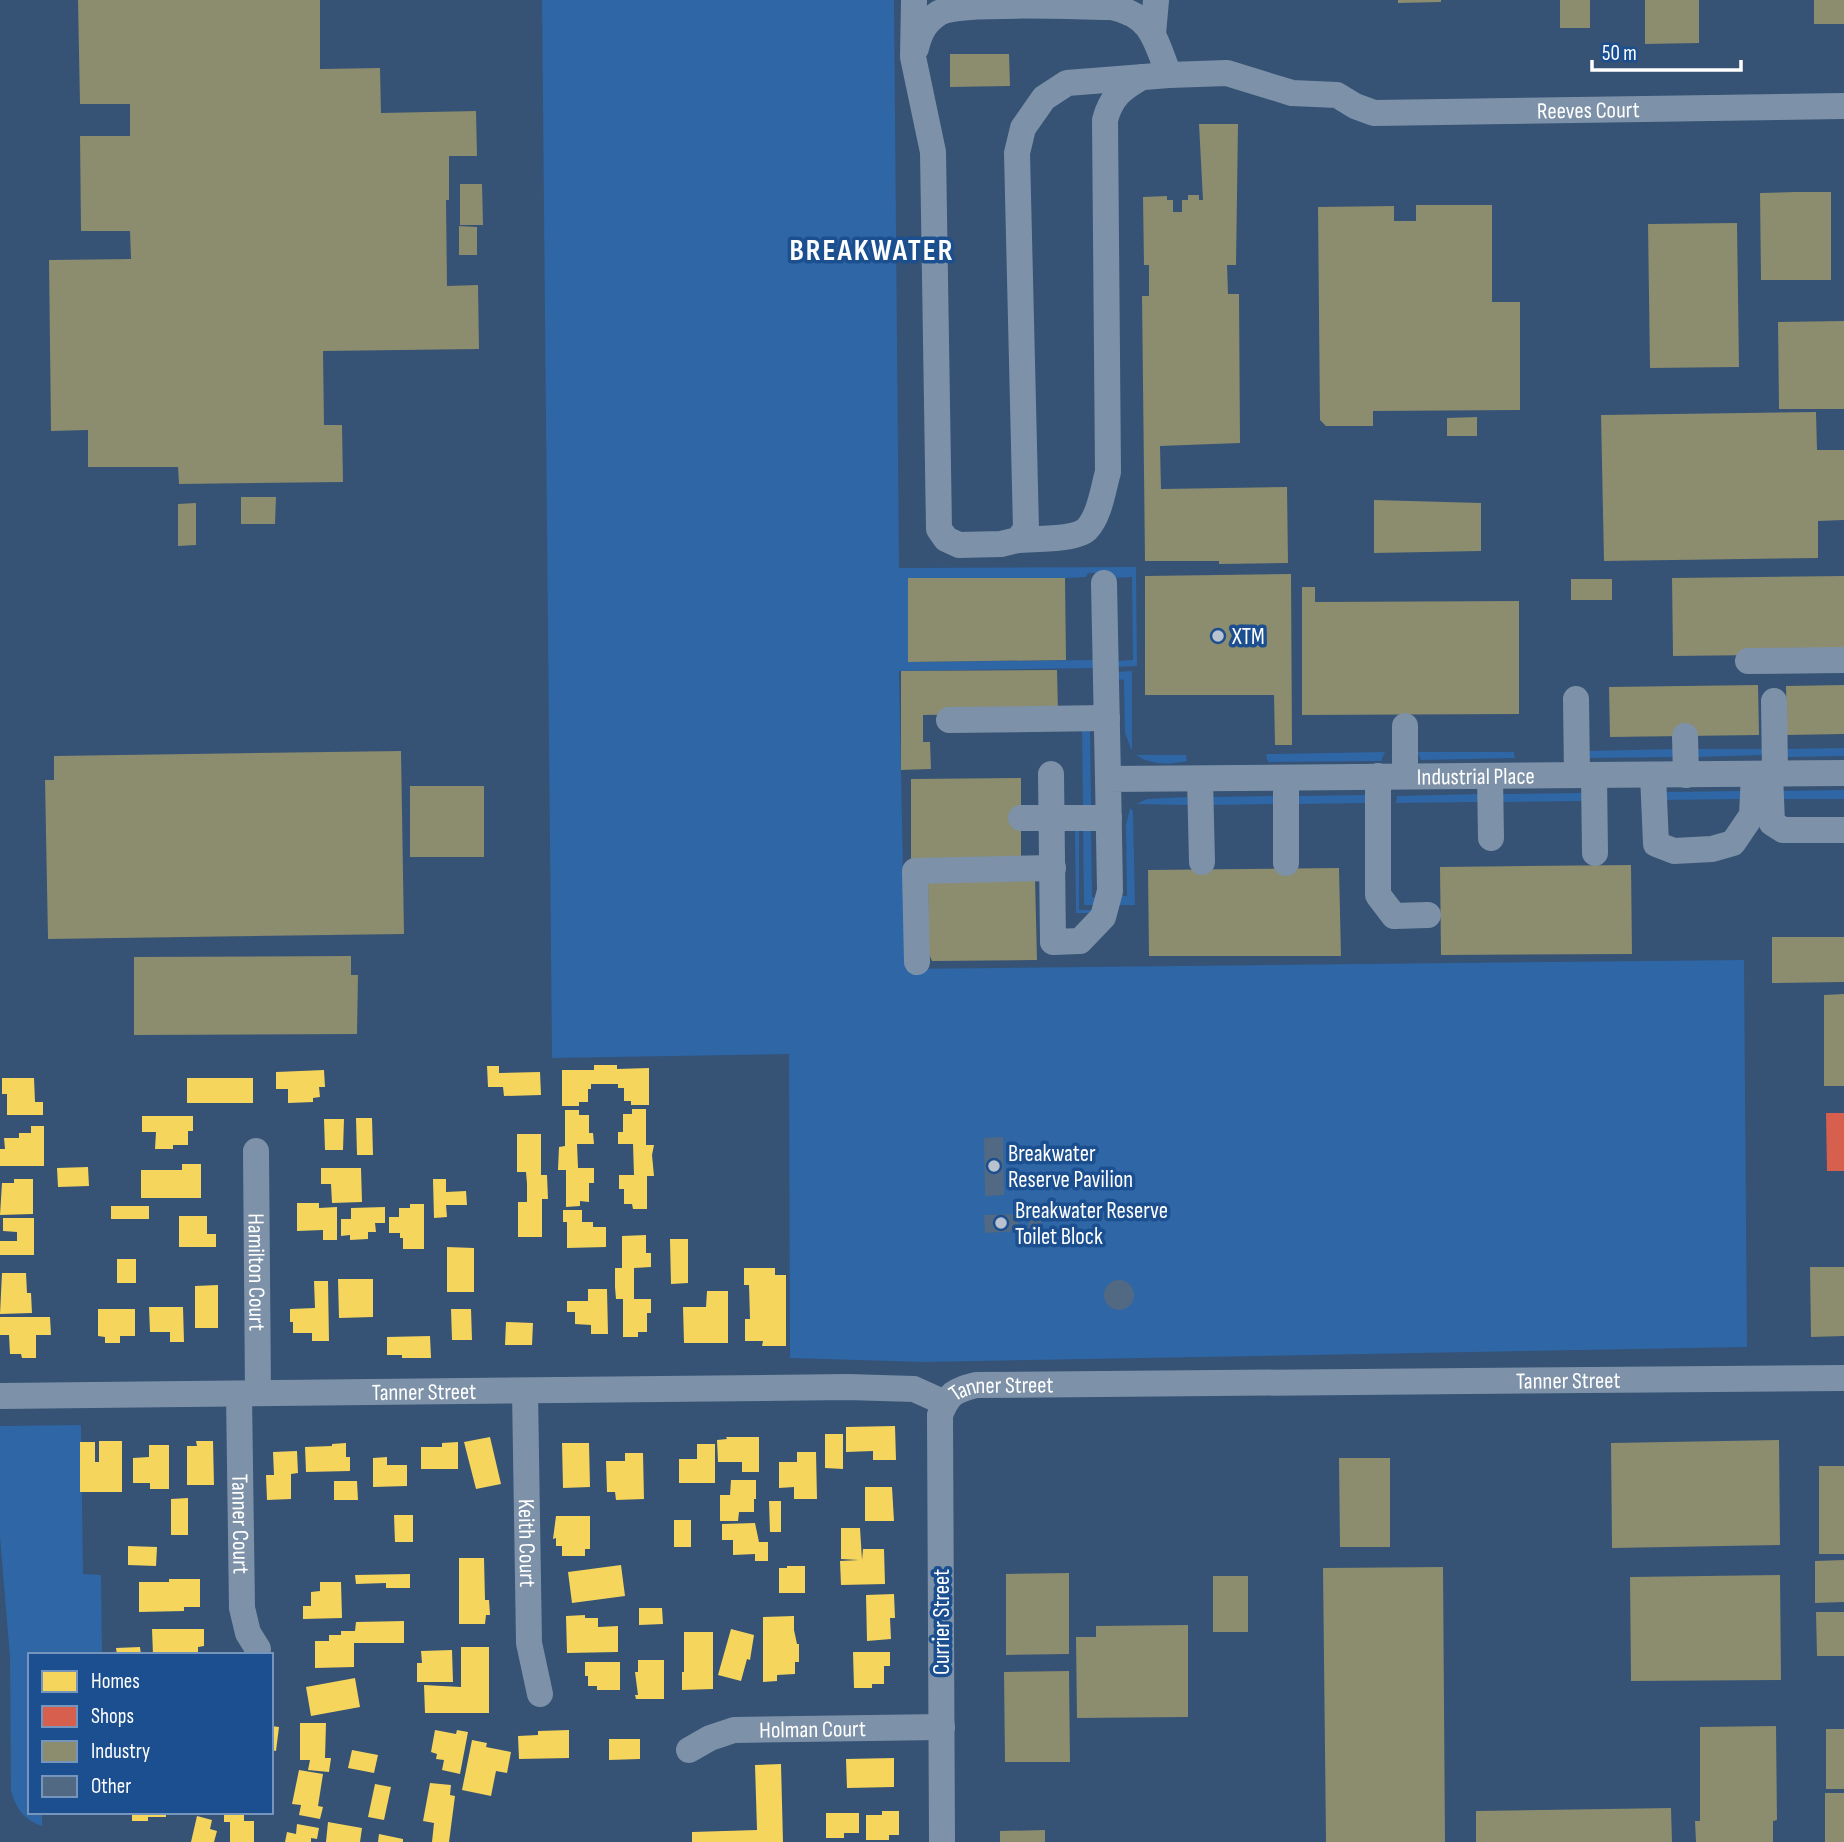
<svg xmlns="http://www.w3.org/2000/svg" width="1844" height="1842" font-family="'Sofia Sans Condensed',sans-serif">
	<rect width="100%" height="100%" fill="#365274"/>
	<!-- green -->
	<path fill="#2f66a5" d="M542 0H894L899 568 1136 567 1137 666 1116 667 1117 661 1133 660 1132 577 1111 578 1110 573H1088L1086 577 1065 578H908V662L1096 660 1097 668 899 671 905 969 1744 960 1747 1347 924 1362 790 1358 789 1054 552 1058Z
		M1132 671V751L1125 733 1124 680 1118 679 1116 672Z
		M1082 729 1090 731 1091 807 1083 809Z
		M1844 748V756L1787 757 1782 749Z
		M1675 749 1673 757 1589 758 1587 751Z
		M1694 749H1763V755L1696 757Z
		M1385 752 1381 761 1269 762 1267 760 1266 754Z
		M1417 752H1514L1515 758 1421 760Z
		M1136 755H1186L1187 761C1170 765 1151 765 1136 755Z
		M1844 790V799H1780L1782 791Z
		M1741 791 1745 799 1663 800 1664 792Z
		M1583 793 1584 801 1500 802 1502 794Z
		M1479 794 1481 802 1396 803 1397 796Z
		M1365 795 1367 803 1295 804 1296 796Z
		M1273 796 1275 804 1208 805 1209 797Z
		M1187 797 1188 805 1136 804 1147 799Z
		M1130 808 1133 811 1135 905H1111L1114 896H1127L1126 825Z
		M1083 828 1091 830 1092 897 1100 898 1097 905H1084Z
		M1079 829V910H1093L1089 913H1076L1075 831Z
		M81 1425 83 1574 101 1575 102 1655H30V1812H42V1826C23 1819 17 1810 11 1791L10 1657 0 1537V1426Z"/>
	<!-- homes -->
	<path fill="#f6d55c" d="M594 1065H617V1069L649 1068V1105H631V1101H624V1088H618V1084H591V1089H588V1102H579V1106H562V1070H594Z
		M487 1066H499V1073L540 1072 541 1095 504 1096 503 1087H488Z
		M324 1070 325 1087H319L320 1097 313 1098V1102L288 1103V1089H276V1072Z
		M2 1078H34L35 1102H43V1115H7V1094H2Z
		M187 1078H253V1103H187Z
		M632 1109H646V1145H654L652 1155 654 1176H647V1209H633L632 1204H624V1189H619V1175H634L633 1144H618V1132H623V1114H632Z
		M565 1110H579V1115H589V1133H593L594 1144H577L578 1168H594V1183H589V1202L580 1201V1206L566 1207V1170H558L559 1147 565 1146Z
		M142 1116H193V1131H188V1145H173V1149H155L156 1132H142Z
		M356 1118H372L373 1155H357Z
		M324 1119H344L343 1150H325Z
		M31 1126H44V1166H0V1149H5L4 1138H19V1133H31Z
		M517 1134H541V1175H547L548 1199H542V1237H518V1202H527V1184L526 1172H517Z
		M182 1164H201V1198H141V1170H182Z
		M88 1167 89 1186 58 1187 57 1168Z
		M321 1168H361L362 1202 332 1203 331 1184H321Z
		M14 1179H33V1214L0 1215 2 1183H14Z
		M433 1179H446V1192L466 1191 467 1205H446L447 1217 434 1218Z
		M297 1203H319V1208L337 1207V1240H323V1230L297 1231Z
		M410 1204H424V1249H403V1238H400V1233H389V1217H399V1208H410Z
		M111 1206H149V1219H111Z
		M385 1207V1223H375L376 1232H368V1239L350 1240V1235L341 1236V1219H351V1208Z
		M563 1210H582V1222H593V1227H606V1247L567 1248V1222H563Z
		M179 1216H207V1234H216V1247H179Z
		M3 1218H34V1255H0V1241H17V1232L3 1231Z
		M646 1235V1253H651V1267L634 1268V1299H651V1313H647V1332H638V1337H623V1299H616L615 1287V1268H622V1236Z
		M670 1239H688V1283L671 1284Z
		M447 1247 474 1248V1292H447Z
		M117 1259H136V1283H117Z
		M744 1268H775V1275H786V1346H762L763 1341H745V1319H750L749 1285H744Z
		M2 1273H26L27 1293H31L32 1313 0 1314Z
		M338 1279H373V1317L339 1318Z
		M314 1281H328L329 1341H312V1333H293V1322H290V1309L315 1308Z
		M218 1285V1328H195V1286Z
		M588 1289H607L608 1334H591V1325L575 1324V1312H567V1301H588Z
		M707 1291H728V1343H684L683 1307H706Z
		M149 1307H183L184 1342H170V1332H150Z
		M98 1309H135V1336H120V1343H105V1337L98 1336Z
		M451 1309H471L472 1340H452Z
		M0 1317H50L51 1335H36V1358H22L21 1354H10L9 1335H0Z
		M506 1322 533 1323 532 1345H505Z
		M430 1336 431 1358H402V1355H387V1337Z
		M895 1426 896 1460H873V1451L846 1452V1427Z
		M825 1434H843V1469L825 1468Z
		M490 1437 501 1484 476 1489 464 1442Z
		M726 1437H759V1472H742V1462H718L717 1440 727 1439Z
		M99 1441H122V1492H80V1442H95V1462H99Z
		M196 1441H213L214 1485H187V1446H197Z
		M458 1442V1469H421V1447H442V1443Z
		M346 1443V1457H350V1471L306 1472 305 1447 332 1446V1444Z
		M562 1443H589L590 1487 563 1488Z
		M697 1444H715V1483H679V1459H697Z
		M149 1445H169V1489H150V1483H133V1458L149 1457Z
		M297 1451 298 1473 291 1474V1499L267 1500 266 1475H274L273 1452Z
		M797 1452H816L817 1499H794V1487L779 1488V1462H797Z
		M625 1453H643L644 1499 616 1500 615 1492H607L606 1461H625Z
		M387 1457V1465H407V1486L373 1487V1458Z
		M731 1480H756V1499H754V1512H739L738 1521H720V1495H730Z
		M334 1481H357L358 1500H334Z
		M865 1487H892L894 1521H865Z
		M188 1498V1535H171V1499Z
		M769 1501H781V1532H770Z
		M394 1515H413V1542H395Z
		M556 1516H590V1549H585V1556H562V1546H556V1538L553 1539Z
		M674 1520H691V1547H674Z
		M755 1523 759 1542H768V1561H755V1554L733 1555V1540H722V1524Z
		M841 1528H860L862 1560 863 1549H884L885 1584 841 1585 840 1561 859 1560 841 1559Z
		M128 1546 157 1547 156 1566 128 1565Z
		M459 1558H484L485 1600H489L490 1615H486L485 1624H459Z
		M621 1565 625 1596 572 1603 568 1572Z
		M787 1566H805V1593H779V1568H787Z
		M410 1574V1588H386V1583L356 1584 355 1575Z
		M169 1579H200V1607H184V1611L139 1612V1582H169Z
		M320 1582H341L342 1618 303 1619V1606H311V1592L320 1591Z
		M894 1594 895 1618H890L891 1639 867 1641 866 1595Z
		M639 1608H662L663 1624 639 1625Z
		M585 1615V1618H598V1627L618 1626V1652L567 1653 566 1616Z
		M794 1616V1630L797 1644H799V1662H795V1674L777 1675V1681L763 1682V1617Z
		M404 1621V1643H354V1667L315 1668V1641H329V1635H341V1631H355L356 1622Z
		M152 1629H204V1646L198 1647V1655H153Z
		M731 1629 754 1635 750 1660 747 1659 741 1681 718 1675Z
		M684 1632H713V1689L682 1690V1672H684Z
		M140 1647 141 1655H117L116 1648Z
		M461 1647H489V1713H425L424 1685 461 1687Z
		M452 1650 453 1682H417V1663H422L421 1651Z
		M853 1652H890V1666H884V1684H872V1688H854Z
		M638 1660H664V1699H636L635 1695H638L635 1672H638Z
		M585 1662H620V1690H597V1686H588V1676H585Z
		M355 1678 360 1707 311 1716 306 1687Z
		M300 1723H326L325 1758H331L329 1772 308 1770 310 1760H300Z
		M271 1726 279 1727 276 1751 271 1750Z
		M435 1730 456 1734 457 1730 468 1732 460 1774 442 1770 444 1760 436 1759 437 1754 431 1752Z
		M569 1730V1758L519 1759 518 1736 538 1735V1731Z
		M609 1739H640V1759L609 1760Z
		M472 1740 487 1743 486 1747 511 1752 507 1773 496 1771 491 1796 462 1790Z
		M352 1750 378 1755 374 1773 348 1768Z
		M894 1758V1787L847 1788 846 1759Z
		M781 1764 783 1842H692V1832L757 1830 755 1765Z
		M299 1770 323 1774 318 1806 323 1807 320 1819 299 1815 301 1805 292 1804Z
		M430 1783 451 1785 450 1795 455 1796 449 1842H432L434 1823 423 1821Z
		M375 1784 391 1787 384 1820 368 1817Z
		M882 1811H899V1835H889V1840H866V1815H882Z
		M132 1812H166V1817H148V1821H132Z
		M224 1812H244V1821H254V1842H230V1822H224Z
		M826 1813H859V1833H844V1838H826Z
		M197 1816 212 1820 210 1829 217 1831 214 1842H191Z
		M328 1822 362 1828 360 1842H326Z
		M297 1824 319 1828 317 1839 311 1838V1842H285L287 1832 296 1834Z
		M379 1834 403 1839V1842H378Z"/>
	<!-- shops -->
	<path fill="#d6604d" d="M1826 1113H1844V1171H1827Z"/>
	<!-- industry -->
	<path fill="#8c8c6e" d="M78 0H320V69L380 68 381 113 476 111 477 156H449V200H446L447 286 478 285 479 349 323 351 324 425H342L343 482 179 484 178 467H88V430L51 431 49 260 131 259 130 231H81L80 136H130V104H80Z
		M1398 0H1441V2L1398 3Z
		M1560 0H1590V28H1560Z
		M1645 0H1699V43L1645 44Z
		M1814 0H1844V24H1814Z
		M950 54H1009L1010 86 950 87Z
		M1199 124H1238L1236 265H1227L1228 294H1239L1240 443 1160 446 1161 489 1287 487 1288 563 1219 564V561H1145L1142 296H1149V265H1144L1143 197 1167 196V200H1173V212H1182V200H1188V195H1199V200H1203Z
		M460 184H482L483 225H460Z
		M1795 192H1831V280H1761L1760 193Z
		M1416 205H1492V302H1520V410L1373 411V426H1326L1320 420 1318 207 1394 206V221H1416Z
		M1737 223 1739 367 1650 368 1648 224Z
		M459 226 477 227V255H459Z
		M1844 321V409H1779L1778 322Z
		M1816 412 1817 450H1844V520L1818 521V558L1604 561 1601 415Z
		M1477 417V436H1447V418Z
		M241 497H276L275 524H241Z
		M1374 500 1481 503V551L1374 553Z
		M196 503V545L178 546V504Z
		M1291 574 1292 745H1275L1274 695H1145V576Z
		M1844 576V654L1673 656 1672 578Z
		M908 578H1065L1066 660 908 662Z
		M1571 579H1612V600H1571Z
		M1302 587H1315V602L1519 601V714L1302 715Z
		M1057 670 1058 713 923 715V742H930L931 769 901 770V671Z
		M1758 685 1759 735 1610 737 1609 687Z
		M1844 685V734L1787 735 1786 686Z
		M401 751 404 934 48 939 45 780H54V756Z
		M1021 778V861L911 862V779Z
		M410 786H484V857H410Z
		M1631 865 1632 954 1441 955 1440 867Z
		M1339 868 1341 956H1149L1148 870Z
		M1035 878 1037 960 932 961 929 954 928 879Z
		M1772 937H1844V982L1772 983Z
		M351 956V975H358L357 1034 134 1035V957Z
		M1844 994V1086H1824V995Z
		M1810 1267H1844V1336L1811 1337Z
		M1779 1440 1780 1545 1612 1548 1611 1443Z
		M1339 1458H1390V1547H1340Z
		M1819 1466H1844V1554H1819Z
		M1844 1560V1602L1815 1603V1561Z
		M1443 1567 1445 1842H1326L1323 1568Z
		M1069 1573V1654L1006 1655V1574Z
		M1780 1575 1781 1680 1631 1681 1630 1577Z
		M1213 1576H1248V1632H1213Z
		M1816 1612H1844V1656H1817Z
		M1188 1625V1717L1077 1718 1076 1637H1096V1626Z
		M1069 1671 1070 1762H1005L1004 1672Z
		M1776 1726 1777 1820 1773 1821V1842H1696L1695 1821H1700V1727Z
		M1826 1729H1844V1789H1826Z
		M1825 1793H1844V1842H1825Z
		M1671 1808 1672 1842H1476V1811Z
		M1045 1830V1842H1000V1831Z"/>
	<!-- building -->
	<path fill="#526984" d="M1003 1137 1004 1195 985 1196 984 1138Z
		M1018 1214 1019 1231 985 1233 984 1215Z
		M1028 1215H1041V1229H1029Z
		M1104 1295a15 15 0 1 1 30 0a15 15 0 1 1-30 0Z"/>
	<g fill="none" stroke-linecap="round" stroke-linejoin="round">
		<!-- minor -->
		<g stroke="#7d92a8" stroke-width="26">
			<path d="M914 0 913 57 933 152 939 529 946 539 959 545 1001 544 1018 540 1026 529 1017 153 1023 128 1044 98 1067 83 1169 75"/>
			<path d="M1153 34 1156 0"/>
			<path id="s1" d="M916 48C920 32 925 22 939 13 959 1 1081 7 1112 7 1153 16 1155 40 1169 75L1227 73 1292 93 1337 95 1355 106 1374 113 1844 106"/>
			<path d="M1018 540C1034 539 1076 540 1087 529 1100 515 1103 489 1108 472L1105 120C1111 97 1122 88 1142 77"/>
			<path d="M1104 583 1108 779"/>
			<path d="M1748 661 1844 660"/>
			<path d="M1576 699 1577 775"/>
			<path d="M1774 701 1775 774"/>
			<path d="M949 720 1107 718"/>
			<path d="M1405 726V776"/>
			<path d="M1685 736 1686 775"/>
			<path id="s2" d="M1051 774 1053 942 1080 941 1103 917 1110 891 1108 779 1844 773"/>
			<path d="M1770 774 1772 823 1783 830H1844"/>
			<path d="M1594 775 1595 853"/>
			<path d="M1653 775 1656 844 1674 851 1712 849 1733 843 1752 815 1754 774"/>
			<path d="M1378 776V895L1394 916 1428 915"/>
			<path d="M1490 776 1491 838"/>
			<path d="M1286 778V863"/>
			<path d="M1200 779 1202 862"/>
			<path d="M1021 818H1109"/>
			<path d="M917 962 915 871 1053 868"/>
			<path id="s3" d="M256 1151 258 1393"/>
			<path id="s4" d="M525 1391 529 1643 540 1694"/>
			<path id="s5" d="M239 1394 242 1608 248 1633 258 1649"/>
			<path id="s6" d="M0 1396 848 1387 914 1389 945 1403"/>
			<path id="s7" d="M689 1750 710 1738 734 1730 942 1727"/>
			<path id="s8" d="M942 1842 940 1415C949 1392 955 1391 976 1385L1844 1378"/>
		</g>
	</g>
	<!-- markers -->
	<g fill="#b9c2ce" stroke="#1b4f8f" stroke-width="2.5">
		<circle cx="1218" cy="636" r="7"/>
		<circle cx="994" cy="1166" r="7"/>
		<circle cx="1001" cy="1223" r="7"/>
	</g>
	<g text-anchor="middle" stroke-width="7" stroke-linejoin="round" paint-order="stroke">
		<!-- street labels -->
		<g font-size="23" fill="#fff" stroke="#1b4f8f">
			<text dy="8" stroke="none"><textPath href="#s1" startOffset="738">Reeves Court</textPath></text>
			<text dy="8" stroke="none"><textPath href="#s2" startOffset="735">Industrial Place</textPath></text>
			<text dy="8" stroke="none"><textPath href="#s3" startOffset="121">Hamilton Court</textPath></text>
			<text dy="8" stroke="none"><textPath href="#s8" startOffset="1069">Tanner Street</textPath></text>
			<text dy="8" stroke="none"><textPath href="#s6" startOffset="424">Tanner Street</textPath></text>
			<text dy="8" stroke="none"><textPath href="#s8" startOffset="502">Tanner Street</textPath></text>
			<text dy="8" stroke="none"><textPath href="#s5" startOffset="130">Tanner Court</textPath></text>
			<text dy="8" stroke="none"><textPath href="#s4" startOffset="152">Keith Court</textPath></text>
			<text transform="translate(941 1622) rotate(-90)" y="8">Currier Street</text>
			<text dy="8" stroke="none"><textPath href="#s7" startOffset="128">Holman Court</textPath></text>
		</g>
		<!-- poi labels -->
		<g font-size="23" fill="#fff" stroke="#1b4f8f" text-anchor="start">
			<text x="1232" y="644">XTM</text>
			<text x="1008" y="1161">Breakwater<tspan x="1008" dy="26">Reserve Pavilion</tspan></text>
			<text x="1015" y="1218">Breakwater Reserve<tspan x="1015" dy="26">Toilet Block</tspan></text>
		</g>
		<!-- district labels -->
		<g font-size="30" font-weight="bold" letter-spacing="2" fill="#fff" stroke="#1b4f8f">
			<text x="872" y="260">BREAKWATER</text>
		</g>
	</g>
	<!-- legend -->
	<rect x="28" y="1653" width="245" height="161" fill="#1b4f8f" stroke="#7695bc" stroke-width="2"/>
	<rect x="42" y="1671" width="35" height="21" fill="#f6d55c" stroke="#7695bc" stroke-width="2"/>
	<text x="91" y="1688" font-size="21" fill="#ffffff">Homes</text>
	<rect x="42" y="1706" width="35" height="21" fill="#d6604d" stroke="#7695bc" stroke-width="2"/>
	<text x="91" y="1723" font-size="21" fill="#ffffff">Shops</text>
	<rect x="42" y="1741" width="35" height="21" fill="#8c8c6e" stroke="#7695bc" stroke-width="2"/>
	<text x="91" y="1758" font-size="21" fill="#ffffff">Industry</text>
	<rect x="42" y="1776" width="35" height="21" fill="#526984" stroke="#7695bc" stroke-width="2"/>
	<text x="91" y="1793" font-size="21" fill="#ffffff">Other</text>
	<!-- scale -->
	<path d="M1592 60v10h149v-10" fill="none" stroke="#ffffff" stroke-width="3.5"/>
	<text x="1602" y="60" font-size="21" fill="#ffffff" stroke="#1b4f8f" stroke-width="5" paint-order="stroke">50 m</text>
</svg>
